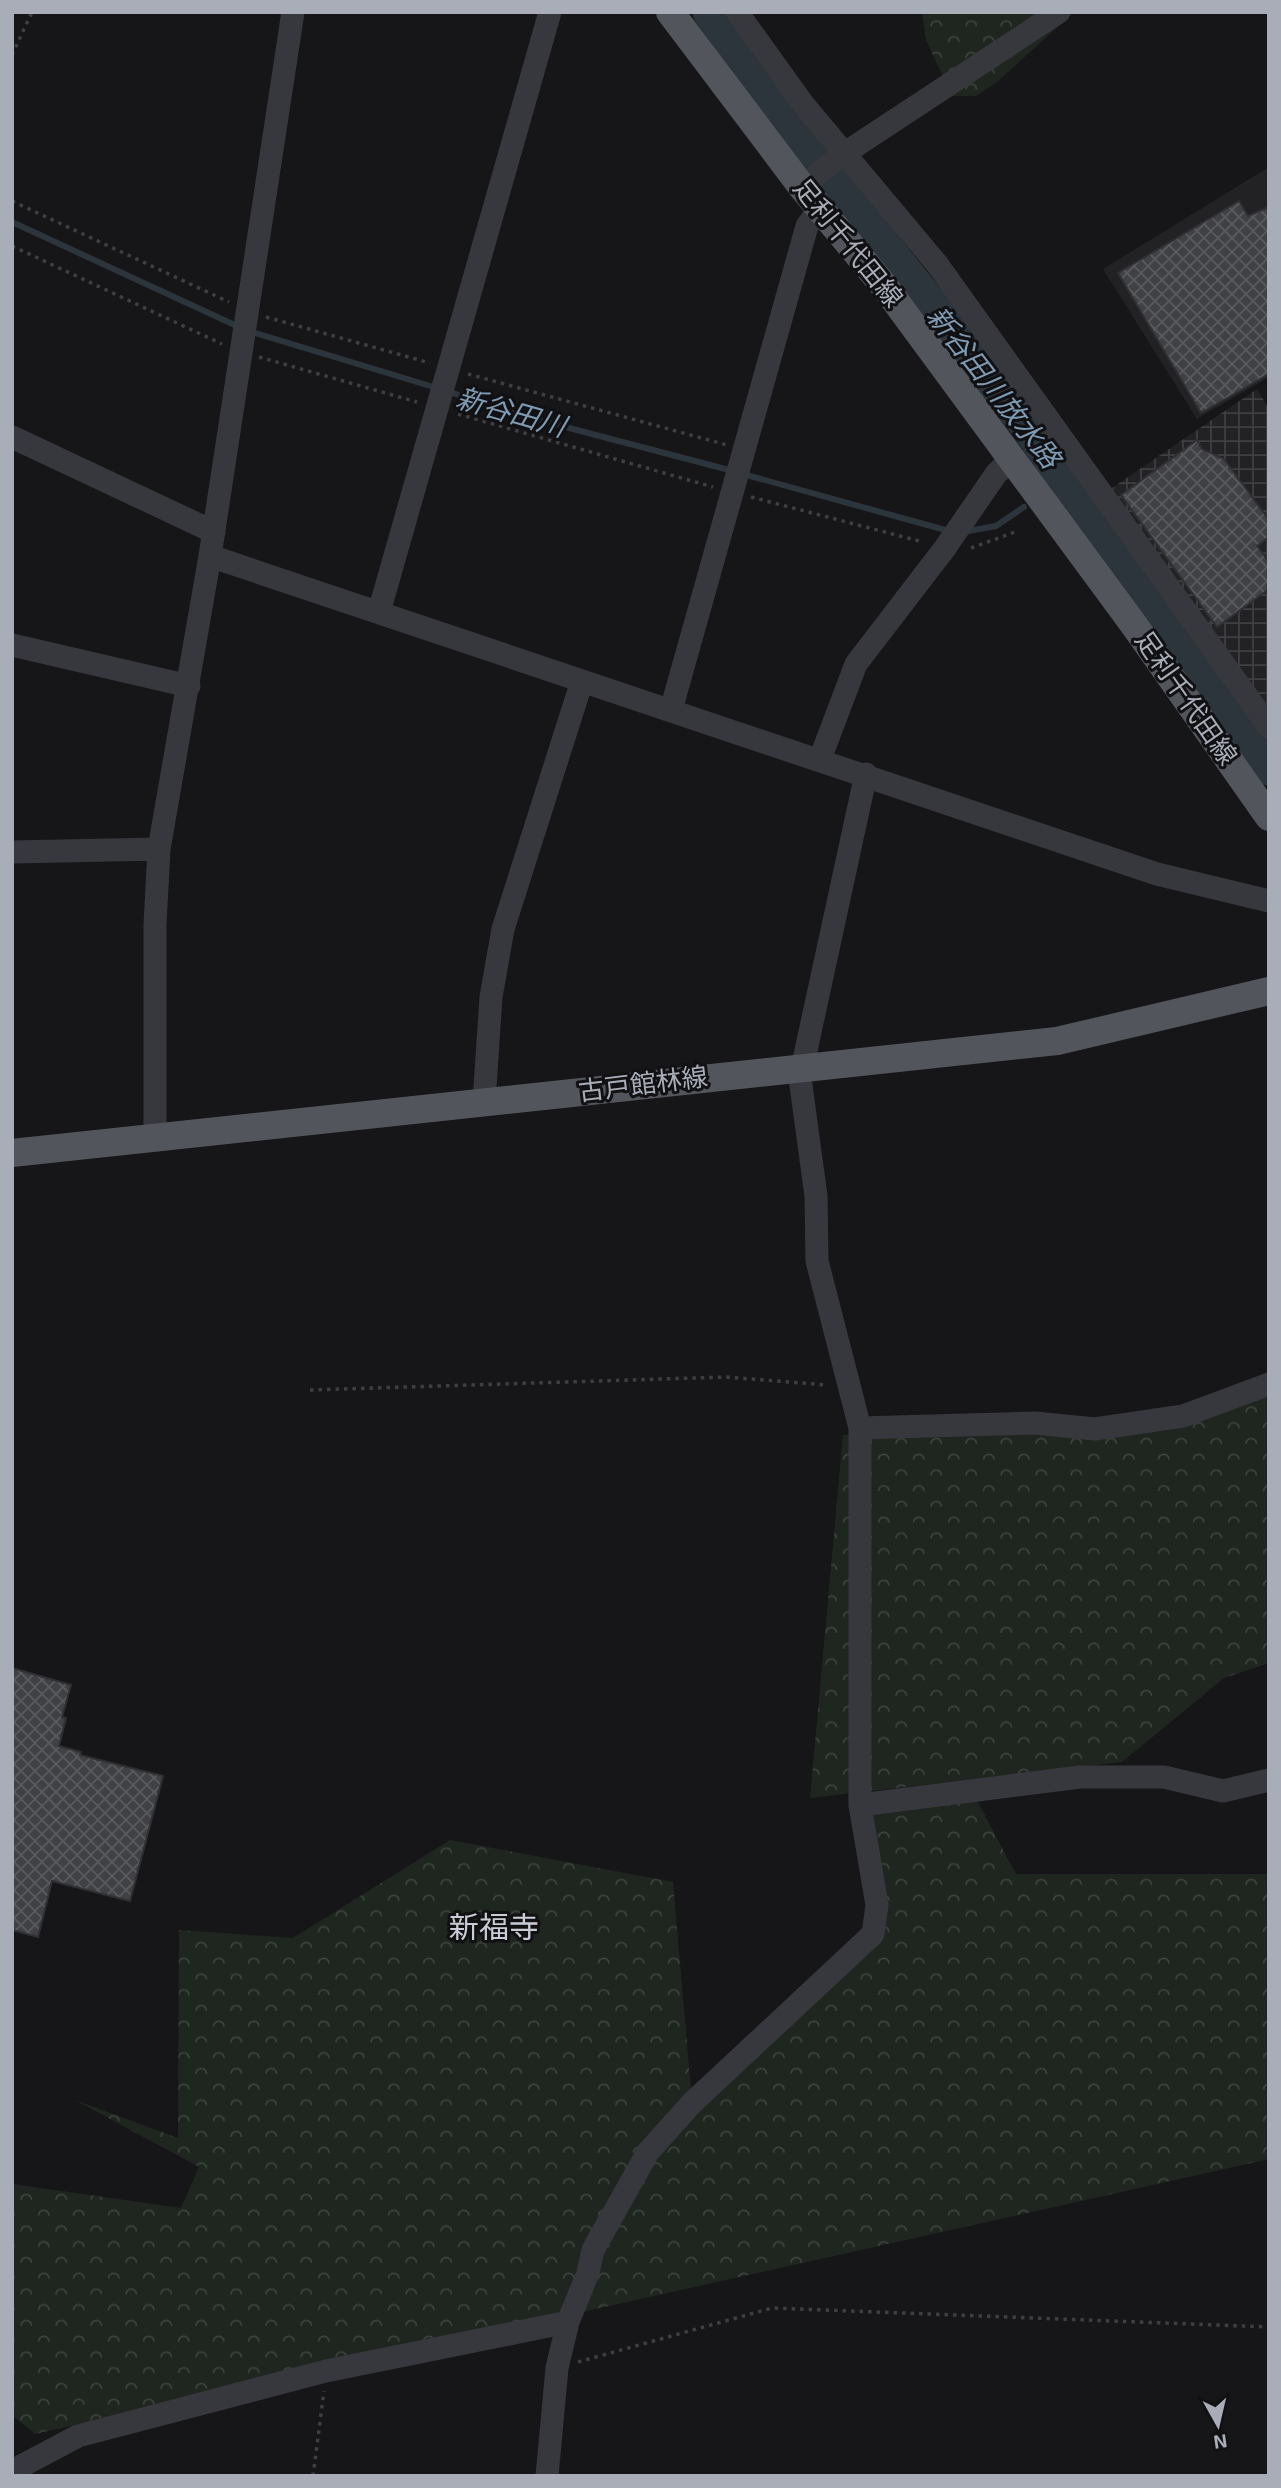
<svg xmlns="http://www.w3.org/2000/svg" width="1281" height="2488" font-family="'Exo 2','Noto Sans JP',sans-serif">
	<defs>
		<pattern id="industrial-grid" width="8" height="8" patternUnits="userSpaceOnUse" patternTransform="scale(1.75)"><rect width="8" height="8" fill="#222225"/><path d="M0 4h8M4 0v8" fill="none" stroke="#3f3f43"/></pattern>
		<pattern id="forest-crowns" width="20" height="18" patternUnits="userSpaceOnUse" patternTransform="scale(1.75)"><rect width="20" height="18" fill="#1e261f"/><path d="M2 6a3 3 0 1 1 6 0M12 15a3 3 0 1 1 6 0" fill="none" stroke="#3c433d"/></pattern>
		<pattern id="building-cross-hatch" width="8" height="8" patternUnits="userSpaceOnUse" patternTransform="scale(1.75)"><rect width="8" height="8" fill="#404145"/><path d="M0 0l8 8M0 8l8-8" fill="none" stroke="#595a5e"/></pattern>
	</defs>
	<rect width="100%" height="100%" fill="#161618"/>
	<!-- built -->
	<path fill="#222225" d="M1269 167V377L1197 419 1103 269Z"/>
	<!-- industrial -->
	<path fill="url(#industrial-grid)" d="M1257 389 1269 409V724L1112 488Z"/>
	<!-- forest -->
	<path fill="url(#forest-crowns)" d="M922 12H1074L997 82 976 96H952L926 40Z
		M1269 1382V1663L1224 1678 1122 1762 810 1798 843 1435 1075 1428 1201 1409Z
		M972 1791 1016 1874H1269V2159L35 2434 12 2415V2184L181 2208 199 2167 75 2100 178 2138 179 1930 293 1938 450 1840 673 1882 692 2102 873 1934 860 1805Z"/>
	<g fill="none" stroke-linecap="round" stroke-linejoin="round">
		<!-- stream -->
		<path stroke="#2c353c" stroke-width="6" d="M12 222 239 327
			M249 331 437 388
			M447 391 512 413 733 471
			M743 474 949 531
			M963 532 996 526 1024 507"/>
		<!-- river -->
		<path stroke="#2c353c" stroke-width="35" d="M710 12 834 183 1024 421 1269 768"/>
	</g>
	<!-- building -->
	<path fill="url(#building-cross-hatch)" stroke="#303034" stroke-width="2" d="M1239 201 1248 216 1269 207V374L1201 413 1118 273Z
		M1197 440 1202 449 1224 459 1269 520V537L1257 546 1269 562V589L1217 627 1121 495Z
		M12 1668 71 1685 62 1717 66 1718 59 1746 81 1752 80 1755 163 1776 130 1901 52 1881 38 1937 12 1930Z"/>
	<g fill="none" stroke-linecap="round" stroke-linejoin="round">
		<!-- path -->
		<path stroke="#3d3f44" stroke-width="3.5" stroke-dasharray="3.5 5" stroke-linecap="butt" d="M12 55 32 12
			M12 201 229 302
			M12 246 222 344
			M266 317 430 363
			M259 357 417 402
			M468 374 727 445
			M458 414 713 487
			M751 497 923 542
			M971 548 1015 532
			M310 1390 726 1377 827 1385
			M578 2362 772 2308 1269 2327
			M313 2476 324 2391"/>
		<!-- minor -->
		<path stroke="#37383d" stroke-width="23" d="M737 12 803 104 937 264 1269 727
			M802 187 839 157 1059 12
			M12 437 214 532
			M210 556 1157 874 1269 901
			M379 612 550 12
			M12 645 189 686
			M671 710 807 226 820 208
			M820 759 856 664 945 548 996 474 1011 459
			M12 852 159 849
			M484 1102 491 997 503 929 582 681
			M155 1138V925L159 849 210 556 293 12
			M860 1428 1035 1423 1095 1429 1183 1416 1269 1384
			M860 1805 1080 1777H1164L1223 1791 1269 1780
			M12 2471 78 2436 326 2371 568 2322
			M547 2476 557 2368 568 2322 588 2273 593 2250 648 2152 692 2103 873 1934 877 1905 860 1805V1428L817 1261 816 1196 800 1078 866 774"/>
		<!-- major -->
		<path stroke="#53555c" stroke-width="28" d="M670 12 802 187 885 287 1134 625 1269 817
			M12 1153 1057 1041 1269 991"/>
	</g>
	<g text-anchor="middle" stroke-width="6" stroke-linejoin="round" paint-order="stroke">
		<!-- street labels -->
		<g font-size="26" fill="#a8adb8" stroke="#111113">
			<text transform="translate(848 243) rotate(51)" y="9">足利千代田線</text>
			<text transform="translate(1186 698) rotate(55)" y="9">足利千代田線</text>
			<text transform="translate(643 1084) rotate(-7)" y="9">古戸館林線</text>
		</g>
		<!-- water labels -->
		<g font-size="28" font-style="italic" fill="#7f9bb3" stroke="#111113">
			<text transform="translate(994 387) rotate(52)" y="10">新谷田川放水路</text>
			<text transform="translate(511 412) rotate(16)" y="10">新谷田川</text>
		</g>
		<!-- quarter labels -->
		<g font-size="30" fill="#c9ccd4" stroke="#111113">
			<text x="494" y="1938">新福寺</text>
		</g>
	</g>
	<!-- border -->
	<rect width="1281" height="2488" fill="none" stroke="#a8adb8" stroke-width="28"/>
	<!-- north arrow -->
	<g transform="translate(1218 2425) rotate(172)" stroke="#111113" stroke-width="5" paint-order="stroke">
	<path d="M0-5L12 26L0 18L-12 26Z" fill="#a8adb8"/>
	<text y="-10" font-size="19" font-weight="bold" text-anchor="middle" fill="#a8adb8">N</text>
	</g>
</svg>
